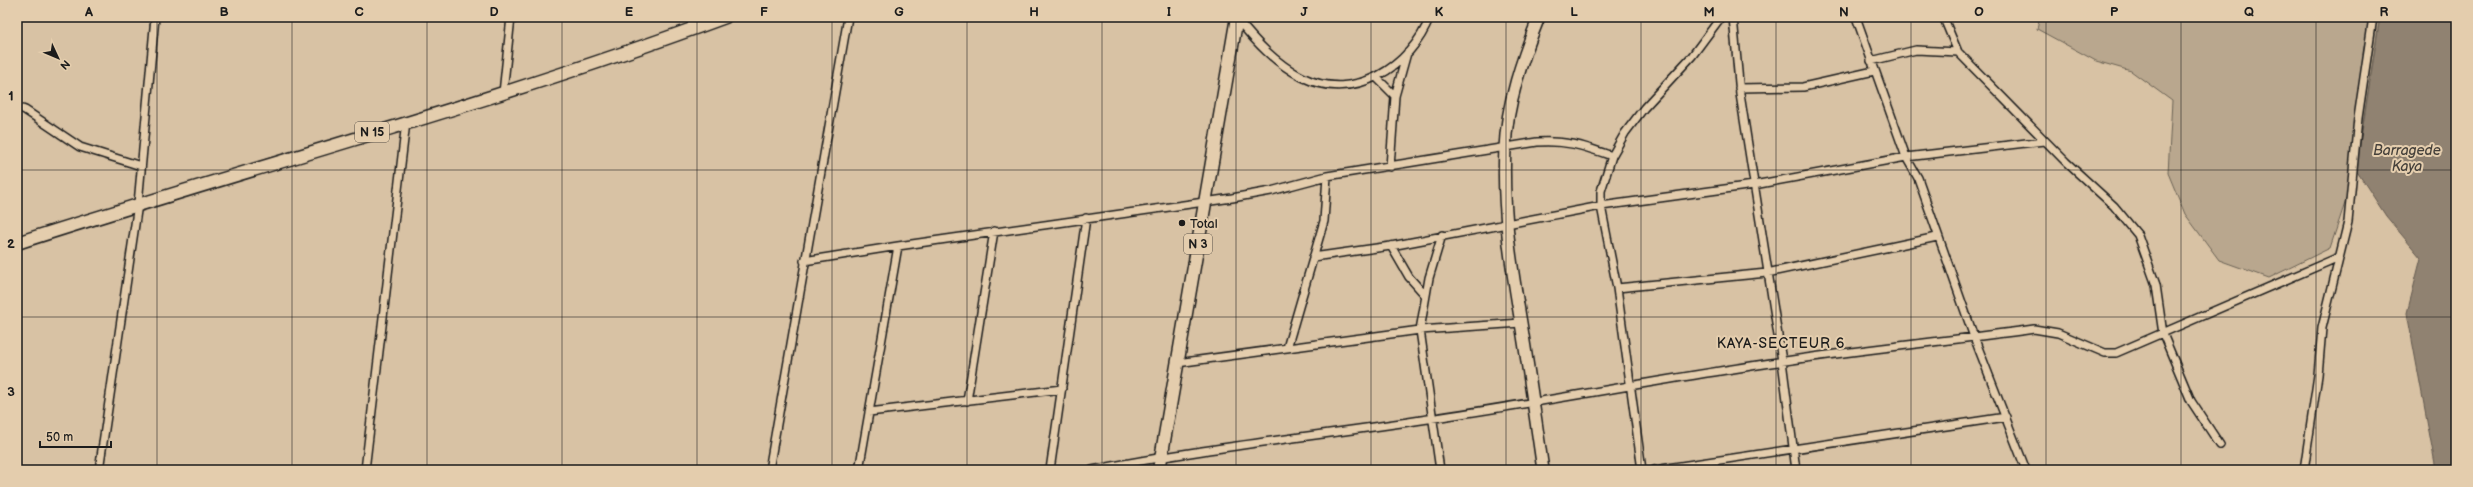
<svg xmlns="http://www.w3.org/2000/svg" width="2473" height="487" font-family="'Balsamiq Sans',sans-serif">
	<rect width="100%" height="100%" fill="#d8c2a4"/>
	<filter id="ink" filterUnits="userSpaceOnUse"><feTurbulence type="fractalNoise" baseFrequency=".025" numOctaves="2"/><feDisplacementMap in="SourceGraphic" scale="8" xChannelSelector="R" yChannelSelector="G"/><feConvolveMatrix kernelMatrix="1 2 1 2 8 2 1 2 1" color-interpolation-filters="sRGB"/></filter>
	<g filter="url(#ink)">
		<!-- green -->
		<path fill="#b9a78e" stroke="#6a6255" d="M2040 17H2380L2356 170 2330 248 2269 278 2219 260 2185 214 2168 173 2172 101 2131 71 2096 61 2037 29Z"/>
		<!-- water -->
		<path fill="#908271" stroke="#62594f" d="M2380 17H2456V467L2436 469 2407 313 2421 258 2386 216 2356 170Z"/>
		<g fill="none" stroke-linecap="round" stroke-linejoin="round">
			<defs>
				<path id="minor" d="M1733 17 1740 94 1782 361 1796 470
					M1856 17 1906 157 1918 178 1974 337 2026 470
					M1237 19C1256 42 1275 63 1302 77 1354 103 1411 67 1430 17
					M1945 21 1958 52 2066 162 2114 206 2138 235 2156 285 2163 334 2191 401 2220 445
					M691 30 692 17
					M1871 61 1916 50 1958 52
					M1377 78 1395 96
					M1739 88 1803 87 1874 71
					M503 93 511 17
					M17 107 25 110 80 147 141 166
					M1390 167 1395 96 1407 53
					M1391 246 1409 277 1425 295
					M1313 257 1391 246 1601 206 1754 185 1906 157 2044 141
					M804 261 898 246 1232 198 1271 191 1327 176 1537 142C1567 140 1583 146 1612 156
					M1617 288 1767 273 1937 237
					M1287 348 1324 221 1327 176
					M1177 363 1420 330 1521 323
					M967 401 994 231
					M869 412 1062 389
					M99 470 138 204 155 17
					M365 470 406 122
					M769 470 848 17
					M859 470 898 246
					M1050 470 1086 218
					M1092 470C1203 448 1317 436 1428 419 1545 402 1661 379 1778 362 1863 349 1949 341 2034 329L2058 333 2105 353H2116L2339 257
					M1440 470 1420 330 1429 278 1442 235
					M1642 470 1617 288 1601 206V191L1612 156 1625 133 1644 108 1692 56 1721 17
					M1654 470 2006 417
					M2304 470 2318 375 2322 328 2348 222 2358 118 2373 17"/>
				<path id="secondary" d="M1539 17C1522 59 1507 103 1505 148 1502 209 1511 264 1521 323 1529 372 1536 421 1543 470"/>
				<path id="primary" d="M17 243C253 167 493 103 725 17
					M1159 470 1237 17"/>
			</defs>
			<!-- minor casing -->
			<use href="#minor" stroke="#1c1c1c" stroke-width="10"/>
			<!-- secondary casing -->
			<use href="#secondary" stroke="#1c1c1c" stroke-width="14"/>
			<!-- primary casing -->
			<use href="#primary" stroke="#1c1c1c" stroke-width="15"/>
			<!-- minor -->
			<use href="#minor" stroke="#e4cdad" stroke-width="7"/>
			<!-- secondary -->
			<use href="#secondary" stroke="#e4cdad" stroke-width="11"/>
			<!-- primary -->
			<use href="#primary" stroke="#e4cdad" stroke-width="12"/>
		</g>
	</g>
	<!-- grid -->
	<path fill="none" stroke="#1c1c1c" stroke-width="1" stroke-opacity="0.55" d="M157 17V470M292 17V470M427 17V470M562 17V470M697 17V470M832 17V470M967 17V470M1102 17V470M1236 17V470M1371 17V470M1506 17V470M1641 17V470M1776 17V470M1911 17V470M2046 17V470M2181 17V470M2316 17V470M17 170H2456M17 317H2456"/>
	<!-- markers -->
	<circle fill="#1c1c1c" stroke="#e4cdad" stroke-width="1.5" cx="1182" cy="223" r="4"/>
	<g text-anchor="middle" stroke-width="4" stroke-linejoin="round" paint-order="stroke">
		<!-- shield labels -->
		<g fill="#e4cdad" stroke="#585148" stroke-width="1">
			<rect x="355" y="122" width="34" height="20" rx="3"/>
			<rect x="1184" y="234" width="28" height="20" rx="3"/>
		</g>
		<g font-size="12" font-weight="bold" fill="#1c1c1c">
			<text x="372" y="136">N 15</text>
			<text x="1198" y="248">N 3</text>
		</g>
		<!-- poi labels -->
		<g font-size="13" fill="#1c1c1c" stroke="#e4cdad" text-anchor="start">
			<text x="1190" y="228">Total</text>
		</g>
		<!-- water labels -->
		<g font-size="14" font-style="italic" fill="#45403a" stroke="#e4cdad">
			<text x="2407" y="155">Barragede<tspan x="2407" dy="16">Kaya</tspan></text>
		</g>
		<!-- neighbourhood labels -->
		<g font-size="14" letter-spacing="1" fill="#1c1c1c" stroke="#e4cdad">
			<text x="1781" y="348">KAYA-SECTEUR 6</text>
		</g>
	</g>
	<!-- margin -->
	<rect width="2473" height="487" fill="none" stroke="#e4cdad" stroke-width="44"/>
	<!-- north arrow -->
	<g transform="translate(58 58) rotate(134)" stroke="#e4cdad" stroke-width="3" paint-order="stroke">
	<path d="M0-3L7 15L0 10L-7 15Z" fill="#1c1c1c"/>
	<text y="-6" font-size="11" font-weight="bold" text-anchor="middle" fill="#1c1c1c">N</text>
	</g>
	<!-- scale -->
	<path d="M40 441v6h71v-6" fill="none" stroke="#1c1c1c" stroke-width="2"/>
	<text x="46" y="441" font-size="12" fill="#1c1c1c" stroke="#e4cdad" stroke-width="3" paint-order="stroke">50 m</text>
	<rect x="22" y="22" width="2429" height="443" fill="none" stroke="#1c1c1c" stroke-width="1.5"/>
	<g font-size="13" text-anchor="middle" font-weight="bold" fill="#1c1c1c">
		<text x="89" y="16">A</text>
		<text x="224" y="16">B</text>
		<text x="359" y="16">C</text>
		<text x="494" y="16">D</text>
		<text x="629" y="16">E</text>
		<text x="764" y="16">F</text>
		<text x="899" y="16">G</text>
		<text x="1034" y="16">H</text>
		<text x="1169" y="16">I</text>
		<text x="1304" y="16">J</text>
		<text x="1439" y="16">K</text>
		<text x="1574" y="16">L</text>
		<text x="1709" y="16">M</text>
		<text x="1844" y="16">N</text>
		<text x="1979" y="16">O</text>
		<text x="2114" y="16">P</text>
		<text x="2249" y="16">Q</text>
		<text x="2384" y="16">R</text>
		<text x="11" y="100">1</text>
		<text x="11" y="248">2</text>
		<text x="11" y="396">3</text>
	</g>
</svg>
